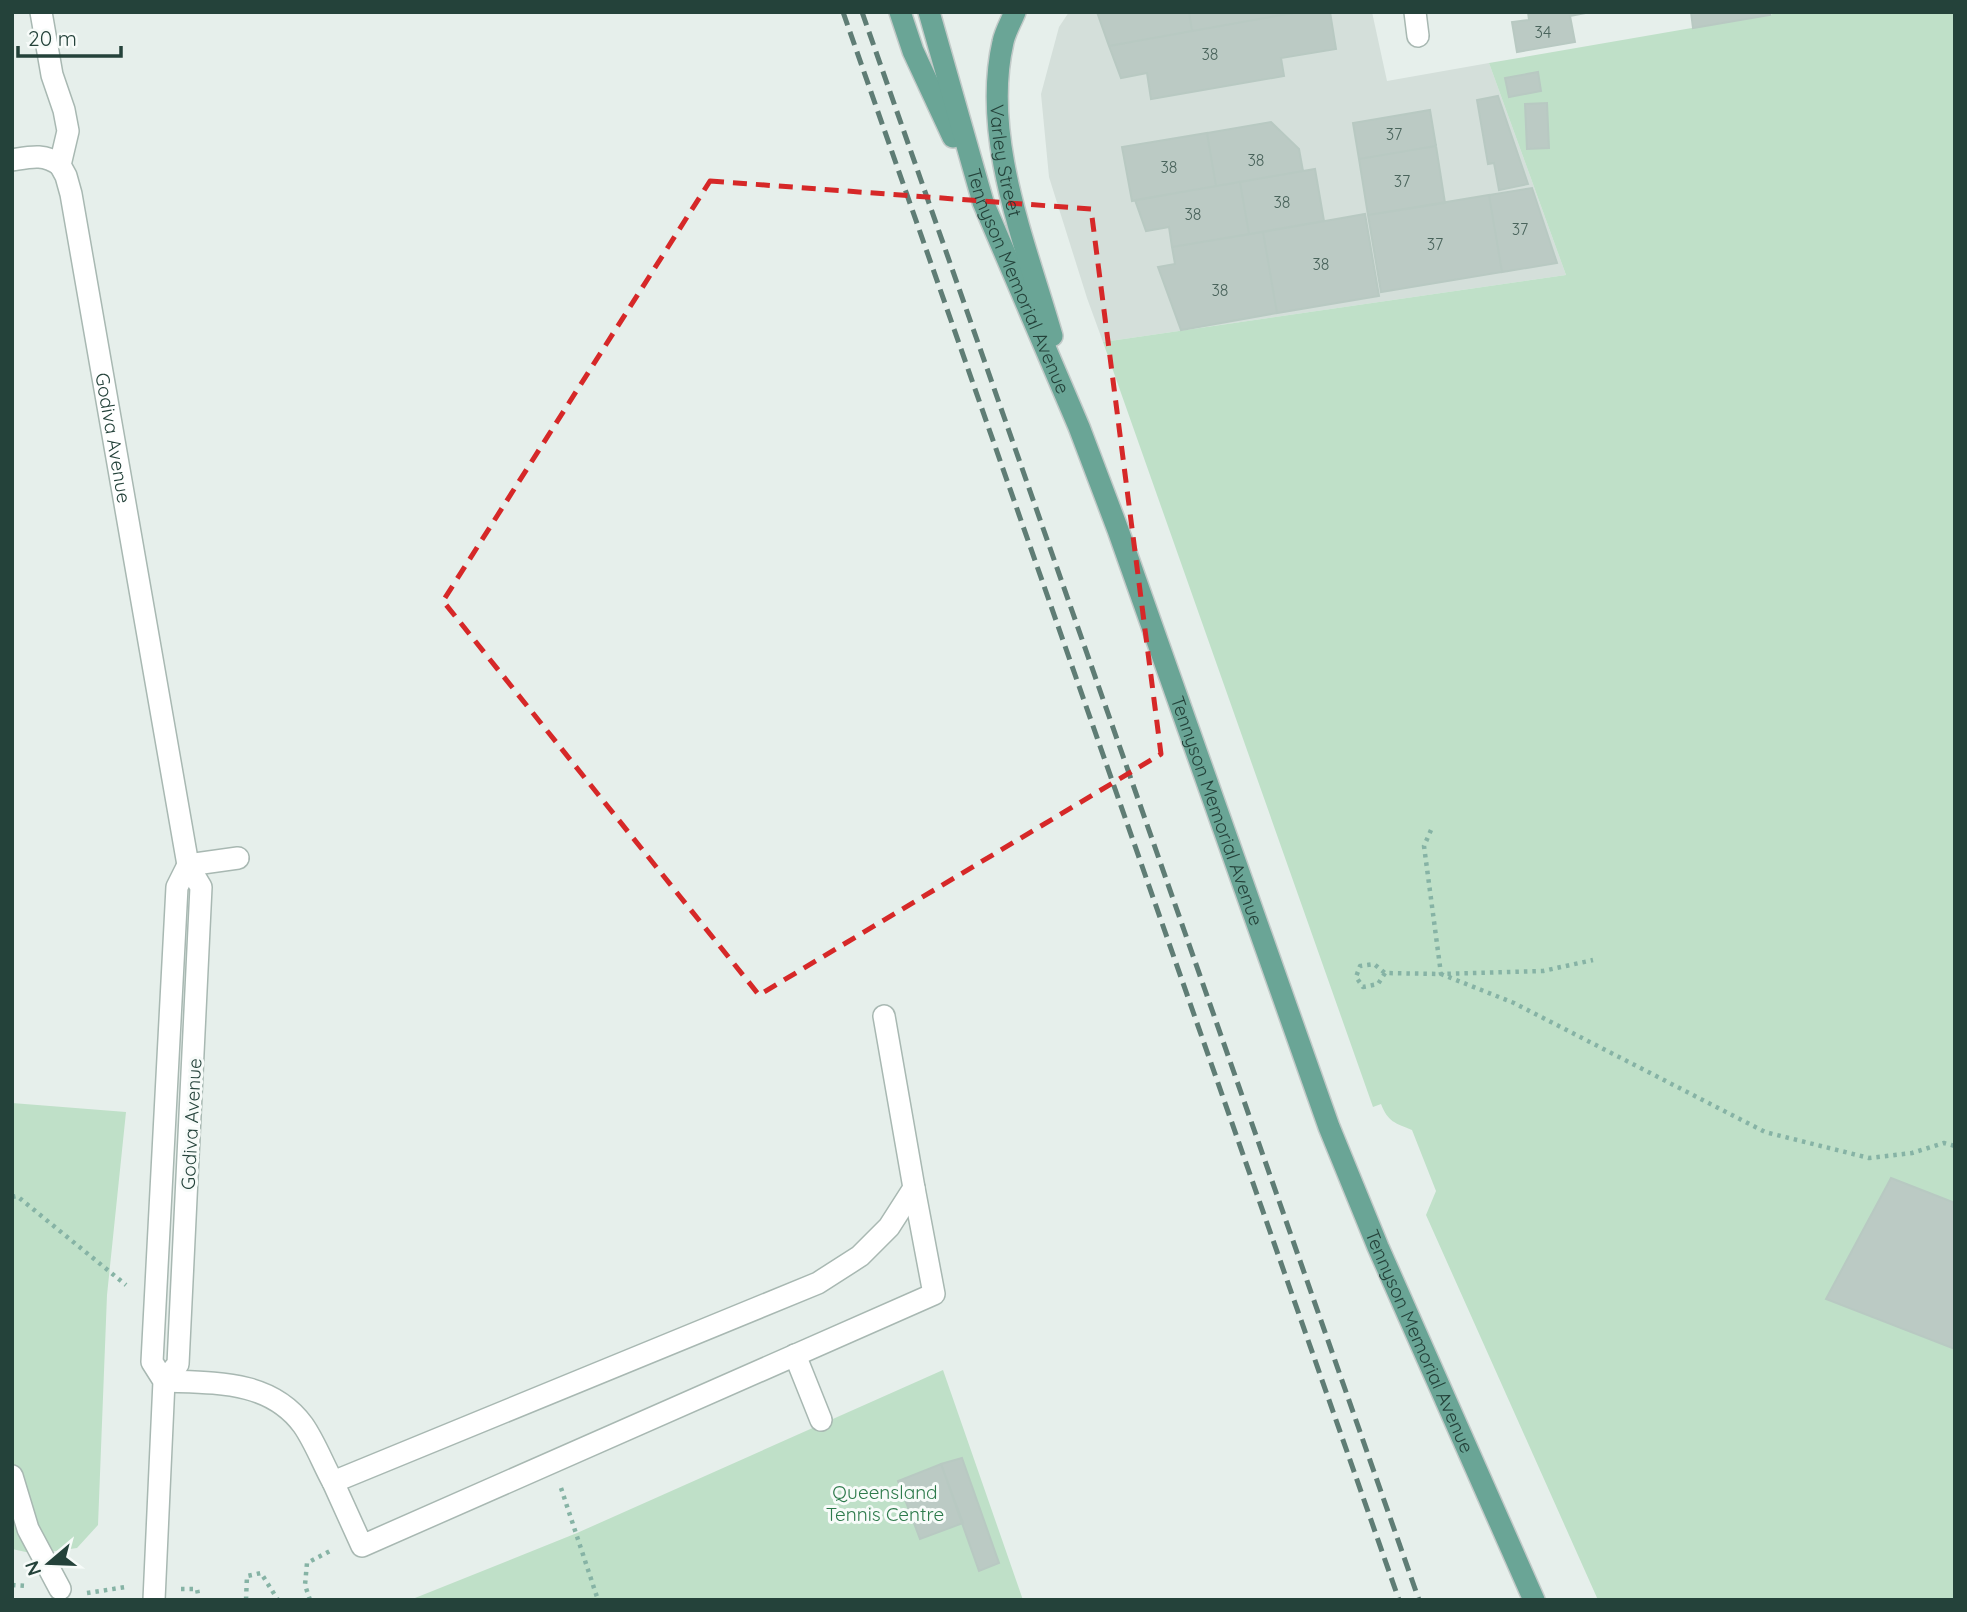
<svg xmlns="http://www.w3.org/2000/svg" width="1967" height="1612" font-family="Quicksand,sans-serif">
	<rect width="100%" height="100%" fill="#e6efeb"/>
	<!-- built -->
	<path fill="#d4dfda" d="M1069 12H1372L1387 81 1489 63 1566 275 1103 342 1087 298 1049 177 1041 94 1059 27Z"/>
	<!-- green -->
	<path fill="#bfe0c8" d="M1785 12H1955V1600H1598L1426 1215 1436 1191 1412 1130C1395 1123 1388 1122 1381 1104L1373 1107 1103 342 1566 275 1489 63Z
		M12 1103 126 1112 107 1295 98 1525 77 1548 35 1554 12 1549Z
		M943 1370 1023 1600H410L577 1533Z"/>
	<!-- building -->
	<path fill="#bbcac4" stroke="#b8c9c2" stroke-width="2" d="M1097 12H1189L1192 31 1109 46Z
		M1189 12H1292L1293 13 1192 31Z
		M1330 12 1336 49 1281 58 1284 76 1151 99 1147 73 1121 78 1109 46 1298 12Z
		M1528 12H1586V13L1570 16 1575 42 1517 52 1512 22 1529 20Z
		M1691 12H1770V15L1693 28Z
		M1538 72 1541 91 1509 97 1505 78Z
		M1498 96 1528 184 1499 190 1494 163 1488 164 1477 100Z
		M1547 103 1549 148 1527 149 1525 104Z
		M1430 110 1436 146 1359 159 1353 123Z
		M1271 122 1299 149 1303 171 1216 186 1207 133Z
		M1207 133 1216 186 1132 201 1122 147Z
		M1436 146 1445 203 1368 215 1359 159Z
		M1315 169 1324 221 1249 234 1240 182Z
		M1240 182 1249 234 1172 247 1169 227 1146 231 1135 200Z
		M1532 188 1557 263 1502 272 1489 195Z
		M1489 195 1502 272 1381 292 1368 215Z
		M1365 214 1379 296 1277 313 1263 232Z
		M1263 232 1277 313 1181 330 1158 267 1175 264 1172 247Z
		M1891 1178 1955 1203V1349L1826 1299Z
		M962 1458 999 1563 979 1571 941 1464Z
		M941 1464 963 1523 920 1539 898 1481Z"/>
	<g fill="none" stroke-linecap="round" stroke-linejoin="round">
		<defs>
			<g id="minor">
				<path id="s1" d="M41 12 52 75 64 110 68 131 60 165 66 176 71 194 188 865 201 887 178 1364 164 1381"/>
				<path d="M1415 12 1418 36"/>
				<path d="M12 160C30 157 44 153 60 165"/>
				<path d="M188 865 238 858"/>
				<path d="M795 1355 821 1420"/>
				<path d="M164 1381C215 1383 270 1380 303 1425 315 1442 323 1464 333 1482L818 1283 860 1256 889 1227 914 1188 884 1016"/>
				<path d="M12 1476 28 1529 60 1589"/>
				<path d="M333 1482 362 1546 934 1294 914 1188"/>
				<path d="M154 1600 164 1381 152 1362 177 887 188 865"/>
			</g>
			<g id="major">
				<path d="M900 12 913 51 953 137"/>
				<path id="s2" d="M929 12 983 202 1079 427 1118 530 1329 1127 1378 1247 1534 1600"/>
				<path id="s3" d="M1015 12C1011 22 1005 32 1003 42 981 138 1026 245 1052 336"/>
			</g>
		</defs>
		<!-- minor casing -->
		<use href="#minor" stroke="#a8b8b2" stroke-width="24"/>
		<!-- major casing -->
		<use href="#major" stroke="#c2cac8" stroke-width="24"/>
		<!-- path -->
		<path stroke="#86b3a5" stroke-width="4.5" stroke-dasharray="3.5 5" stroke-linecap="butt" d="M1431 830 1424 846 1441 974 1543 971 1593 960
			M1385 973 1378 984 1363 987 1356 977 1360 966 1374 964 1385 973 1441 974 1514 1003 1765 1132 1869 1158 1912 1153 1944 1143 1955 1146
			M12 1197 17 1196 126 1285
			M561 1488 598 1600
			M12 1585 26 1586
			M181 1589H197L199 1600
			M87 1593 126 1587
			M246 1600 247 1576 261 1573 278 1600
			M310 1600 305 1585 307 1563 330 1551"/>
		<!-- minor -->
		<use href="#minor" stroke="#fff" stroke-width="21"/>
		<!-- major -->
		<use href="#major" stroke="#6aa596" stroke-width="21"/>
		<!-- rail -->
		<path stroke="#5f7d75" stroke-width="5" stroke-dasharray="14 7" stroke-linecap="butt" d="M843 12 1399 1600
			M862 12 1419 1600"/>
	</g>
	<!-- marked area -->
	<path fill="none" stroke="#d62828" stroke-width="5" stroke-dasharray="14 9" stroke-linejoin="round" d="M710 181 1091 209 1161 754 759 995 443 601Z"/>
	<g text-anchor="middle" stroke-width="6" stroke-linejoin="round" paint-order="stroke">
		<!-- number labels -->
		<g font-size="16" fill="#4a645c">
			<text x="1543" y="38">34</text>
			<text x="1210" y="60">38</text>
			<text x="1394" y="140">37</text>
			<text x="1256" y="166">38</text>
			<text x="1169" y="173">38</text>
			<text x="1402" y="187">37</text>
			<text x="1282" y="208">38</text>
			<text x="1193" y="220">38</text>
			<text x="1520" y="235">37</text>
			<text x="1435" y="250">37</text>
			<text x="1321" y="270">38</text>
			<text x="1220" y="296">38</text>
		</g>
		<!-- street labels -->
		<g font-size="19" fill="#24423a" stroke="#f7fbf9">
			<text dy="7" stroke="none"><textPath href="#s3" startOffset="152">Varley Street</textPath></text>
			<text dy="7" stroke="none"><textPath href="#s2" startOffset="284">Tennyson Memorial Avenue</textPath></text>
			<text dy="7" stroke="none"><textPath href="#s1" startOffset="436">Godiva Avenue</textPath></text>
			<text dy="7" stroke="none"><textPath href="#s2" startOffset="850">Tennyson Memorial Avenue</textPath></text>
			<text transform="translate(191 1124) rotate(-87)" y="7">Godiva Avenue</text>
			<text dy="7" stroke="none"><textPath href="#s2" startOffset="1418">Tennyson Memorial Avenue</textPath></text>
		</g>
		<!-- park labels -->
		<g font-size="19" fill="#2d7a4b" stroke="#f7fbf9">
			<text x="885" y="1499">Queensland<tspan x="885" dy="22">Tennis Centre</tspan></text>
		</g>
	</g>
	<!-- border -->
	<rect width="1967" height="1612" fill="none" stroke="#24423a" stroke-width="28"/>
	<!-- north arrow -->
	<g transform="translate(49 1563) rotate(251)" stroke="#f7fbf9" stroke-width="5" paint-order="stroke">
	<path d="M0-5L12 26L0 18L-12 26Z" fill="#24423a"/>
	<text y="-10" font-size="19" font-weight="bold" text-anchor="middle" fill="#24423a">N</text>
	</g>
	<!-- scale -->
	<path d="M18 46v10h103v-10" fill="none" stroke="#24423a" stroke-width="3.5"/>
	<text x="28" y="46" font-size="21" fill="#24423a" stroke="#f7fbf9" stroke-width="5" paint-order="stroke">20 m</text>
</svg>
